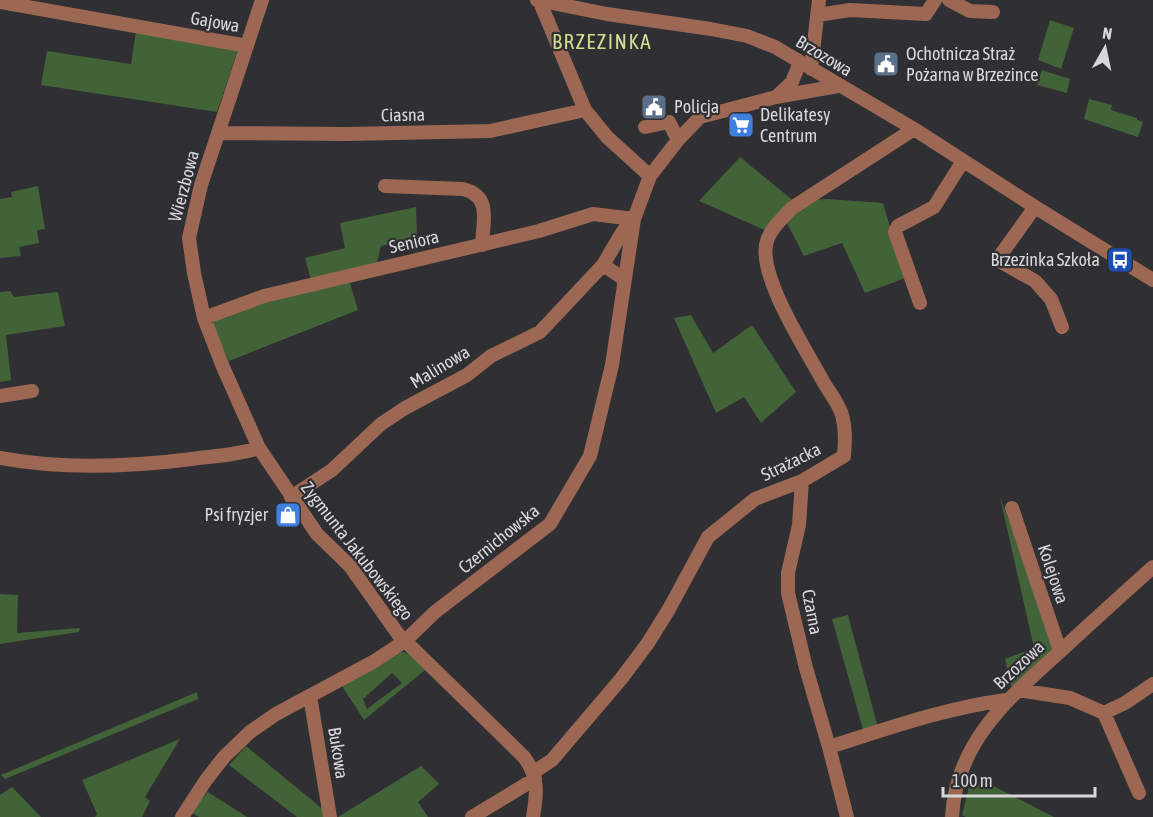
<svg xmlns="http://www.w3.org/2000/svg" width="1153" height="817" font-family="'Asap Condensed',sans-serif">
	<rect width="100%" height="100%" fill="#302f33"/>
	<!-- green -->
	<path fill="#416337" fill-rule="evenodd" d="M1050 20 1074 28 1061 69 1038 60Z
		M136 31 238 50 217 112 41 85 47 51 131 64Z
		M1042 70 1070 79 1067 93 1037 85Z
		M1089 99 1112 105 1111 110 1137 118V120L1143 122 1138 137 1084 119Z
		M740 157 795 202 767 231 699 201Z
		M38 186 45 229 37 230 39 243 19 247 21 256 0 258V199L12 197 11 192Z
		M827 199 883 203 905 278 865 293 842 243 804 256 786 221 810 200Z
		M416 207 417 238 381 246 376 267 311 280 305 258 345 248 340 223Z
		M349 280 358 310 229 361 211 325 216 319 262 301Z
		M10 291 14 297 58 292 65 326 6 335 11 380 0 382V292Z
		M691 315 713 353 752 325 796 392 761 423 744 397 716 413 674 318Z
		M1000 497 1055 647 1011 687 1005 659 1034 648Z
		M0 594 18 595 17 633 80 628 79 632 0 644Z
		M848 615 878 728 864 733 832 619Z
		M404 652 416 658 425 670 364 720 342 686 395 653ZM392 673 402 683 367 709 363 699Z
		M197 692 198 699 5 779 1 775Z
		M180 739 145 797 150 801 142 817H95L97 814 82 780Z
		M246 746 325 811 326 817H297L229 765Z
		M421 766 439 784 418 802 428 817H338Z
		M972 775 1054 817H966L962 815Z
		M12 787 41 817H0V795Z
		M208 792 247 817H199L190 812Z"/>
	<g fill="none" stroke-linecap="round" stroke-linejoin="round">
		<!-- minor -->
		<path stroke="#9c6853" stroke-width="14" d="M262 0 201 185 189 238 194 273 204 318 223 367 259 448 317 534 350 566 398 634 524 757C539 777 537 794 533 817
			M537 0 607 14 711 29 747 36 775 47 914 129 1035 207 1153 280
			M539 0 585 110 607 137 650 176
			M949 0 970 11 993 12
			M0 2 247 46
			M818 15 850 10 926 14 935 0
			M811 69 819 0
			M776 97 792 82 800 62
			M645 127 669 122 678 140
			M218 133 346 134 490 131 585 110
			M385 186 463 189C492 196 483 221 482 245
			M1035 207 1002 253 1001 262 1035 281 1051 299 1062 327
			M603 265C611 253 623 227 632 221
			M920 303 895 232 898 226 934 207 963 161
			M204 318 264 296 539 231 593 214 634 219
			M0 396 32 391
			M0 458C63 470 128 467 192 459 215 456 237 455 259 448
			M802 481 799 525 788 573V593L806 668 829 747 847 817
			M291 497 332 470 381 424 405 408 467 375 491 356 540 332 603 265 624 279
			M1012 508 1060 651
			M1018 690 1070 698 1104 713 1125 703 1153 684
			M310 696 330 817
			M1104 713 1139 793
			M829 747C887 729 945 708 1006 700
			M534 772 552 760 621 679 648 643 669 609 708 537 755 499 802 481 844 456C845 442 846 429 842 415 839 404 830 393 824 383 807 351 760 280 766 245 769 229 782 219 792 208L914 129
			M182 817 206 780 224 757 250 732 276 714 373 662 405 641 435 612 550 524 590 456 612 365 634 219 650 176 678 140 700 117 776 97 838 86
			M472 817 535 779
			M952 817C956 740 1012 695 1065 647 1094 620 1124 593 1153 567"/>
	</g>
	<!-- icons -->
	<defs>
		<symbol id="civic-square" viewBox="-11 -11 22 22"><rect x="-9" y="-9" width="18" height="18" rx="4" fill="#5c6f8a" stroke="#302f33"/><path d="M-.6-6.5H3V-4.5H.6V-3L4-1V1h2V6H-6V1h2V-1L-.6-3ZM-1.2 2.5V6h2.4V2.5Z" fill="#fff"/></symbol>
		<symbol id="supermarket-square" viewBox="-11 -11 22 22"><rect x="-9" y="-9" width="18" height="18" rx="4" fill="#3f7fe0" stroke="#302f33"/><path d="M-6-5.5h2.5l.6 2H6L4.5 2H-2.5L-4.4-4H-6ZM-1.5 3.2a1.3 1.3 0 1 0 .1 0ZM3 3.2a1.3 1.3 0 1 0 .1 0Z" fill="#fff"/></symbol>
		<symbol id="bus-square" viewBox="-11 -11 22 22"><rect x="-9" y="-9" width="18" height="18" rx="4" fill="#1a4fb4" stroke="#302f33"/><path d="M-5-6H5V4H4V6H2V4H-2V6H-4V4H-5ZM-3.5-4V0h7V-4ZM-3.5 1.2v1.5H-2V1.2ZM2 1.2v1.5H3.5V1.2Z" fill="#fff"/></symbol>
		<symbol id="shop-square" viewBox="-11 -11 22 22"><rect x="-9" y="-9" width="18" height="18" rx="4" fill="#3f7fe0" stroke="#302f33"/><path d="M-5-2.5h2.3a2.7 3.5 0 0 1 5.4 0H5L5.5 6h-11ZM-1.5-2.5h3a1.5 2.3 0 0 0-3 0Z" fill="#fff"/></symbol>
	</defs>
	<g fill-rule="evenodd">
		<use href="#civic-square" x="871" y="49" width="30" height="30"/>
		<use href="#civic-square" x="639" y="92" width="30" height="30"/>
		<use href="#supermarket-square" x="726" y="110" width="30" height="30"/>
		<use href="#bus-square" x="1105" y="245" width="30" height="30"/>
		<use href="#shop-square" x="273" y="500" width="30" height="30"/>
	</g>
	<g text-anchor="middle" stroke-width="4.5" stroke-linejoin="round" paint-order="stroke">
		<!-- street labels -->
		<g font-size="18" fill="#d8d7da" stroke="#302f33">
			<text transform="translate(215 22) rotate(10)" y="6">Gajowa</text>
			<text transform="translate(824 56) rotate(31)" y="6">Brzozowa</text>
			<text transform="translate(403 115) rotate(-1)" y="6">Ciasna</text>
			<text transform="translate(184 186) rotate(-75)" y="6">Wierzbowa</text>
			<text transform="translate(414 242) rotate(-13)" y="6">Seniora</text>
			<text transform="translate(440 367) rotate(-31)" y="6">Malinowa</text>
			<text transform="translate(791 462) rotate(-26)" y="6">Strażacka</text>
			<text transform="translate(499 539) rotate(-39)" y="6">Czernichowska</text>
			<text transform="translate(357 551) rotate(52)" y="6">Zygmunta Jakubowskiego</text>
			<text transform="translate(1053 574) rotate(71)" y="6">Kolejowa</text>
			<text transform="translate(812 612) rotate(79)" y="6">Czarna</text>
			<text transform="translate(1019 665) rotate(-43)" y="6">Brzozowa</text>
			<text transform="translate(338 753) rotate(81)" y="6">Bukowa</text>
		</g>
		<!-- poi labels -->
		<g font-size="18" fill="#d8d7da" stroke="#302f33" text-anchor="start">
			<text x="906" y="60">Ochotnicza Straż<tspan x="906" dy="21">Pożarna w Brzezince</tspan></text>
			<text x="674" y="113">Policja</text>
			<text x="760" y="121">Delikatesy<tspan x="760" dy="21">Centrum</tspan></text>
			<text x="1100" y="266" text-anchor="end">Brzezinka Szkoła</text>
			<text x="268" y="521" text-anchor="end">Psi fryzjer</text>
		</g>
		<!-- quarter labels -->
		<g font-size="21" letter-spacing="1.5" fill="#d0dd90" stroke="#302f33">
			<text x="602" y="49">BRZEZINKA</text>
		</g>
	</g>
	<!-- north arrow -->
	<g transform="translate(1105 48) rotate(9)" stroke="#302f33" stroke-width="4.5" paint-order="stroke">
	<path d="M0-4.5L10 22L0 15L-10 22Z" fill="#d8d7da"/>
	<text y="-9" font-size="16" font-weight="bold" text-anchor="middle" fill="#d8d7da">N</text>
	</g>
	<!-- scale -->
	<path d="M943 787v9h152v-9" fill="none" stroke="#d8d7da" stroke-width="3"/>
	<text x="952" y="787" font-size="18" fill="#d8d7da" stroke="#302f33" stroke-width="4.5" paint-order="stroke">100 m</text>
</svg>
